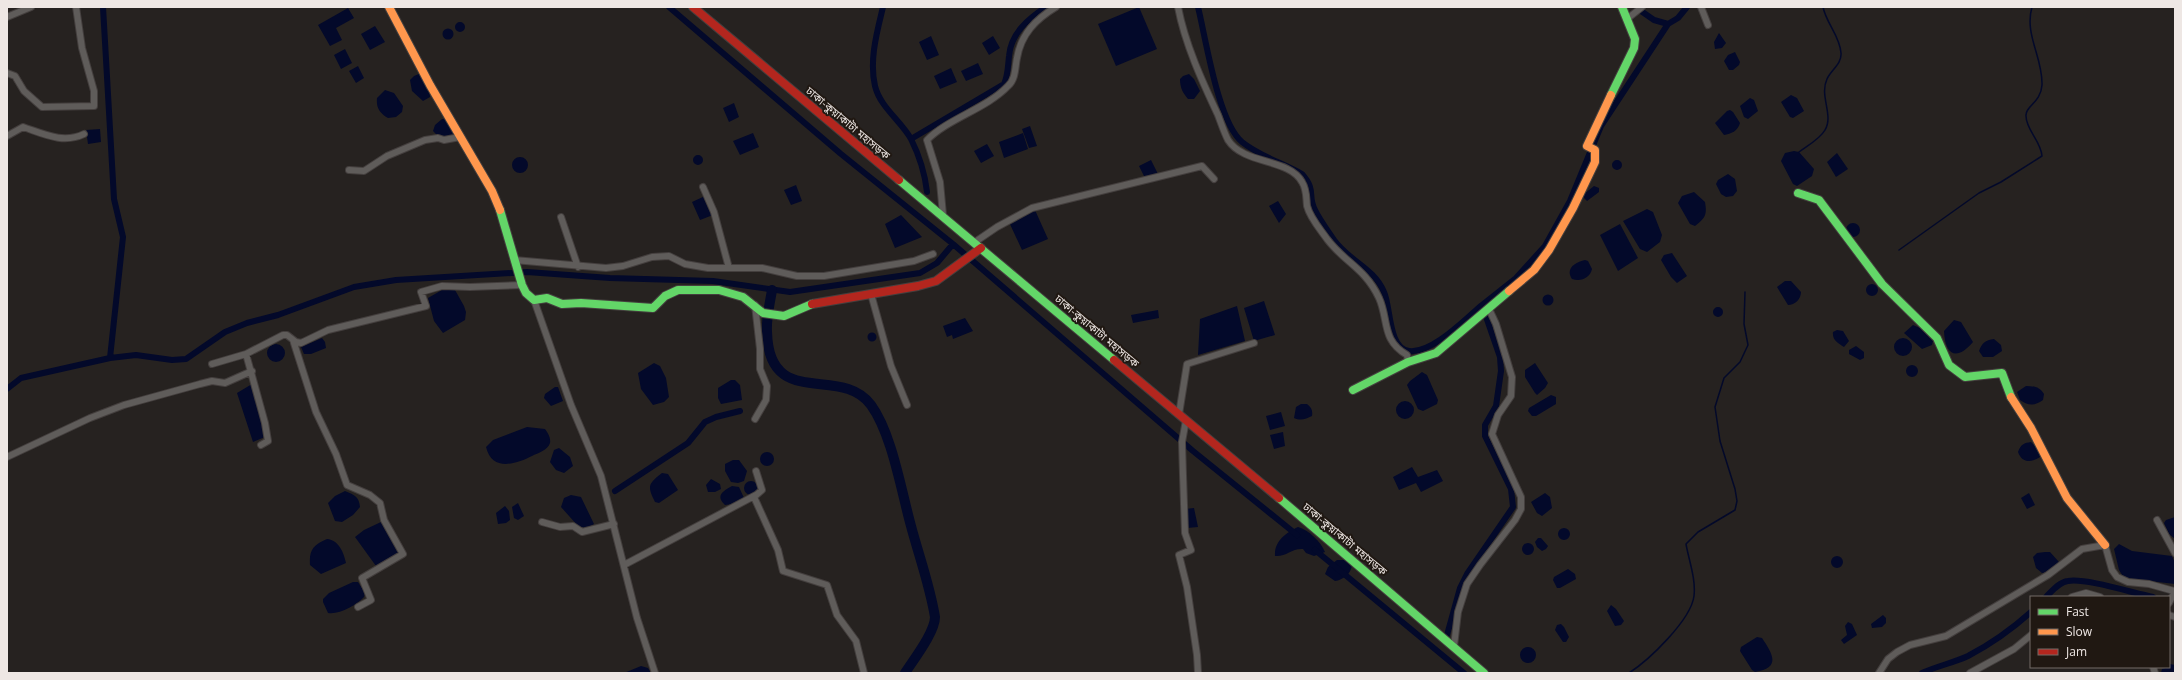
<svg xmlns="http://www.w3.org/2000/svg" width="2182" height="680" font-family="'Open Sans','Noto Sans Bengali',sans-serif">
	<rect width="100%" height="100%" fill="#262220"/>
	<!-- water -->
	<path fill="#03092a" d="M1139 7 1157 49 1116 66 1098 24Z
		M348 8 354 18 336 28 342 40 330 46 318 25Z
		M455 27a5 5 0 1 1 10 0a5 5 0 1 1-10 0Z
		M375 26 385 42 370 50 361 34Z
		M442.5 34a5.5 5.5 0 1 1 11 0a5.5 5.5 0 1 1-11 0Z
		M1719 33 1726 43 1722 48 1715 49 1714 42Z
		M931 36 939 55 927 60 919 42Z
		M993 36 1000 48 989 55 982 43Z
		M345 49 352 63 341 69 334 55Z
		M1735 52 1740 62 1739 65 1733 70H1729L1724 61 1728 55Z
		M978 63 983 74 966 81 961 71Z
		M358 66 364 78 356 83 349 71Z
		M951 68 957 82 940 89 934 76Z
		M419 74 429 88 430 97 423 101 412 91 410 80 414 76Z
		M1189 74 1194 79 1200 91 1194 99H1188C1183 93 1180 88 1180 79L1183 76Z
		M385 90 394 93 403 106 402 112 396 117 388 118C380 113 376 108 377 98Z
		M1791 95 1797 98 1804 111 1793 118 1790 117 1781 102Z
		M1750 98 1754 100 1758 111 1748 119 1744 117 1740 106Z
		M734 103 739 117 729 122 723 108Z
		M1730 110 1733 112 1740 123C1738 131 1731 134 1724 135L1715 123 1727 111Z
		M442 119H445L454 135 440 138 433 131 435 125Z
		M1030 126 1037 146 1029 148 1022 129Z
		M100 129 101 142 88 144 86 130Z
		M753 133 759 147 740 155 733 141Z
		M1023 133 1028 149 1004 158 999 142Z
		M987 144 994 156 981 163 974 151Z
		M1794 151 1799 152 1814 169 1812 176 1797 186 1793 184 1781 161 1785 153Z
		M1837 153 1848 169 1836 177 1827 162Z
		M693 160a5 5 0 1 1 10 0a5 5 0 1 1-10 0Z
		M512 165a8 8 0 1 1 16 0a8 8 0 1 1-16 0Z
		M1612 165a5 5 0 1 1 10 0a5 5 0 1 1-10 0Z
		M1151 160 1158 174 1146 180 1139 166Z
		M1728 174 1735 179 1737 191 1733 196 1726 197 1721 194 1716 184 1718 180Z
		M796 185 802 201 791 205 784 190Z
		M1594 186 1599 188V192L1587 201 1583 197 1584 194Z
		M1694 192 1705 202C1707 214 1706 218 1695 226L1690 224 1678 203 1682 196Z
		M705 196 713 215 700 220 692 202Z
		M1278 201 1286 214 1279 223 1269 206Z
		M1647 209 1653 212 1662 235 1660 242 1647 252 1640 249 1623 221Z
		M1035 210 1048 239 1022 250 1009 222Z
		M901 215 922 237 895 248 885 224Z
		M1846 230a7 7 0 1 1 14 0a7 7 0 1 1-14 0Z
		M1620 224 1638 258 1618 271 1600 235Z
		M1672 253 1687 276 1677 283 1671 277 1661 260 1664 255Z
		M1585 260 1588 261 1592 269C1590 278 1581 282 1572 279 1565 269 1575 262 1585 260Z
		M1785 281H1791L1801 292C1801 299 1795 305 1788 305L1777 287Z
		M1866 290a6 6 0 1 1 12 0a6 6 0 1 1-12 0Z
		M442 290H455L464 306 466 312 465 320 443 333 434 321 428 298Z
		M1542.5 300a5.5 5.5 0 1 1 11 0a5.5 5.5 0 1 1-11 0Z
		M1264 301 1275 335 1254 341 1244 308Z
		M1237 306 1245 341 1198 355 1200 319Z
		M1713 312a5 5 0 1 1 10 0a5 5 0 1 1-10 0Z
		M1158 310 1159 318 1133 323 1131 315Z
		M965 318 973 331 953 339 952 335 947 337 943 326Z
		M1954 320 1961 322 1973 342C1957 361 1945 356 1944 331Z
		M1913 325 1920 328 1933 341 1932 345 1922 349 1904 333Z
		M1837 330 1843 331 1849 341 1844 347C1838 343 1832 340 1833 332Z
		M867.5 337a4.5 4.5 0 1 1 9 0a4.5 4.5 0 1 1-9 0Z
		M1894 347a9 9 0 1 1 18 0a9 9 0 1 1-18 0Z
		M322 338 325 342 326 348 311 354H304L301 347Z
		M1994 339 2001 345 2002 351 1993 357H1983L1979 351C1982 343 1985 340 1994 339Z
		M267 353a9 9 0 1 1 18 0a9 9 0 1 1-18 0Z
		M1856 346 1864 352V358L1860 360 1849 354V350Z
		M654 363 660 366 666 378 669 397 664 402 653 405 641 389 638 373Z
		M1535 363 1548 383 1545 388 1537 395 1535 393 1525 377V370Z
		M1906 371a6 6 0 1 1 12 0a6 6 0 1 1-12 0Z
		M1422 372 1427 375 1438 400 1437 404 1423 411 1418 409 1407 385 1410 381Z
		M731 380H735L740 385 742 400 721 404 718 398V388Z
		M252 384 265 437 253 442 237 393Z
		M2026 386C2034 386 2040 387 2044 394L2043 400C2034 406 2029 406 2020 400L2017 392Z
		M555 387H558L563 401 551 406 544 398 545 394Z
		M1551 395 1556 397V404L1536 416H1532L1528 411 1529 408Z
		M1396 410a9 9 0 1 1 18 0a9 9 0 1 1-18 0Z
		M1301 404H1307C1311 407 1313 410 1312 416 1306 419 1301 421 1294 418L1296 407Z
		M1281 412 1285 426 1270 430 1266 416Z
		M527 427 545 429C548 433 551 438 550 443 548 450 538 453 532 456 516 464 492 472 486 447L493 440Z
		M1283 432 1285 446 1274 449 1270 435Z
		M2031 442 2039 450 2040 457C2031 463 2022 463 2018 452 2021 444 2024 443 2031 442Z
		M559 448 570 457 573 466 564 473 556 470 550 462 554 450Z
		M760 459a7 7 0 1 1 14 0a7 7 0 1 1-14 0Z
		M733 460H739L747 471 744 481 738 483 731 482 725 471V464Z
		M1412 467 1418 477 1437 470 1443 481 1421 492 1416 483 1399 490 1393 477Z
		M662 473 668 474 678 490 659 503 655 502C647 486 648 484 662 473Z
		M711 479 720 484 721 489 715 492H708L706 485Z
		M744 488a7 7 0 1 1 14 0a7 7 0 1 1-14 0Z
		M732 486 739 487 744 498 733 504 725 505C715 496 723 491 732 486Z
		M345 491C355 495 359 497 360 507L353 515 342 522 335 521 328 503 335 496Z
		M1545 493 1550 497 1552 508 1542 516 1537 513 1531 502Z
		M2029 493 2035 505 2027 509 2021 498Z
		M571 495 581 497 594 524C588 527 585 530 578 526L561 507 564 498Z
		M518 503 524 516 518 520 514 518 512 507Z
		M505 506 509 511 510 520 506 523 498 524 496 513Z
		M1194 508 1198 527 1187 528 1185 509Z
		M2175 517V539L2169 534 2164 523 2166 520Z
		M381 522 399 553 376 566 355 537 364 530Z
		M1298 527C1309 530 1321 542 1325 552L1314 556 1306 553 1303 549C1292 548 1286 557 1275 556 1274 541 1286 533 1298 527Z
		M1558 534a6 6 0 1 1 12 0a6 6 0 1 1-12 0Z
		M1538 538H1541L1548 546 1546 549 1542 551 1537 547 1535 542Z
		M327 539C339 540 344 553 346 563L321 574 310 565C309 550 313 545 327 539Z
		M1522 549a6 6 0 1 1 12 0a6 6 0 1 1-12 0Z
		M2119 544 2132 551 2172 556 2175 563V584L2124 578 2119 570 2114 549Z
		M2045 552H2050L2059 562 2048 572 2042 573 2036 568 2033 557 2037 553Z
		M1831 562a6 6 0 1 1 12 0a6 6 0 1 1-12 0Z
		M1337 560H1347L1352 565C1351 574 1343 580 1335 581L1325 574 1328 567Z
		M1568 569 1575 574 1576 579 1560 588H1557L1553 580 1554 577Z
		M353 582H358L365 593 364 597C357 605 339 615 328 613L323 602V599L329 593Z
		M1611 605 1616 609 1624 621 1621 625 1615 626 1607 611Z
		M1883 615 1886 618V623L1882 627 1872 628 1871 624Z
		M1848 622 1852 624 1857 635 1844 644 1841 640 1847 635 1845 626Z
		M1561 624 1564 627 1569 637 1566 642H1563L1555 630 1557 625Z
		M1757 637 1762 638C1772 653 1782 668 1755 672L1752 670 1740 651 1741 647Z
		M1520 655a8 8 0 1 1 16 0a8 8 0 1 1-16 0Z
		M2170 664 2175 665V673H2161L2162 669 2169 667Z
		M641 666 648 668 651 673H624Z"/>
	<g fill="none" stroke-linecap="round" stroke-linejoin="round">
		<!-- stream -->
		<path stroke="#03092a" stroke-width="1.5" d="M1799 152C1807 146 1820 139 1825 130 1834 115 1819 96 1827 79 1831 70 1842 64 1841 53 1840 36 1826 23 1823 7
			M1899 250 1979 193 2001 182 2042 156C2041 141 2026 130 2026 116 2025 106 2041 103 2042 85 2043 57 2024 35 2032 7
			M1629 673C1649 660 1691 620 1694 596 1696 579 1689 561 1686 544L1698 532 1735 510 1737 501 1735 489 1720 441 1715 407 1724 378 1740 362 1748 345 1744 324 1745 292"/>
		<!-- canal -->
		<path stroke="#03092a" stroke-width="6" d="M103 7 114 199 123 237 110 358
			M669 7 841 154 953 244 1193 451 1297 535
			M883 7C877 32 869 60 875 86 880 107 901 121 911 139 919 155 925 174 927 192
			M1198 7C1206 39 1218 122 1242 142 1259 156 1283 163 1302 174 1317 191 1307 195 1315 210 1320 220 1328 231 1334 240 1349 261 1374 268 1384 292 1391 307 1388 348 1409 351 1432 354 1465 319 1482 305
			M1641 11 1654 20 1668 24 1678 18 1687 7
			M911 139 1004 84C1008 76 1008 65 1009 56 1011 33 1028 19 1046 7
			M7 389 21 378 110 358 136 355 172 360 186 359 225 332 247 323 278 315 354 287 396 280 527 272 610 278 713 281 790 292 920 273 937 263 953 244
			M615 491 688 443 705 422 716 417 740 411
			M1315 550 1464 673
			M2046 597C2052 591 2059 582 2068 581 2086 578 2133 593 2153 597
			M1447 635 1460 588 1467 574 1513 507 1511 489 1485 436V425L1496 406 1501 371 1500 357 1482 305 1516 278 1545 246 1570 201 1601 126 1668 24
			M1922 673C1937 666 1953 663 1968 656 1991 644 2012 629 2031 612"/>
		<!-- river -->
		<path stroke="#03092a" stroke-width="10" d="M772 290C770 303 766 318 767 332 769 411 841 364 871 405 892 434 901 490 911 526 919 556 930 586 935 617 935 632 914 659 905 673"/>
		<defs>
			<path id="street" d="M1178 7C1185 44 1202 81 1218 115 1221 123 1224 132 1228 140 1244 165 1289 158 1302 182 1307 190 1306 198 1307 206 1310 218 1320 229 1327 239 1345 263 1365 268 1379 298 1389 320 1381 340 1407 355L1408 362
				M1701 7 1708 25
				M7 17 31 7
				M1627 19 1642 7
				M7 73 15 76 24 91 42 107 94 106V91L82 48 76 7
				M7 136 23 127C44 134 63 144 84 134
				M349 170 364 171 387 156 425 140 438 138 444 140 460 137
				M703 187 714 212 729 268
				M943 215 940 182 927 140C949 118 986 109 1008 86 1016 79 1015 67 1017 58 1021 34 1036 19 1056 7
				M561 217 578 267
				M975 242 997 227 1032 208 1202 166 1214 179
				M514 260 606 268 623 266 652 257 669 256 685 264 708 268H762L797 276H824L914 261 933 254
				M871 294 891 366 907 405
				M534 300 571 405 601 476 637 618 655 673
				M293 340 316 412 336 454 347 485 370 495 380 503 384 520 403 554 362 578 371 600 358 607
				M246 354 265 423 268 441 261 445
				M212 364 246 354 283 335H287L296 342 301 343 328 330 426 306 421 292 442 286 470 287 522 285
				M1179 414 1187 364 1254 343
				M755 419 766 400 767 386 760 369V349L755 305
				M1186 420 1182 442 1183 475 1185 533 1191 550 1179 555 1187 587 1197 655 1198 673
				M7 457 90 418 124 405 200 384 212 381 225 383 252 371
				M756 471 762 490 754 497 778 550 783 571 827 585 837 615 856 641 864 673
				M2157 520 2175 553
				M542 522 560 527 573 526 582 532 614 524
				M624 565 756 495
				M2072 597 2086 593 2100 597
				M2169 603 2175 591
				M2169 615 2175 617
				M1454 646 1458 612 1467 584 1480 565 1515 520 1521 509V497L1492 434 1498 415 1511 396 1512 377 1496 324 1489 309
				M2153 667 2155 673
				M1879 673 1888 659 1897 652 1910 645 1946 636 2048 575 2082 549 2105 545 2112 570 2117 577 2128 582 2149 584 2174 591
				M1970 673 2014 649 2031 635"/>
			<path id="fast" d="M1611 95 1634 48 1635 39 1622 7
				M899 180 1114 360
				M1798 193 1819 200 1882 284 1937 338 1949 365 1965 377 2002 373 2011 397
				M500 210 522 285 526 293 534 300 547 298 562 304 581 303 653 308 665 296 678 290H719L743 297 763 313 784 316 812 304
				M1353 390 1408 362 1436 353 1509 291
				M1279 498 1484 673"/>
			<path id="slow" d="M389 7 430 85 492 191 500 210
				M1509 291 1534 270 1549 250 1573 208 1595 162V150L1587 146 1611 95
				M2011 397 2031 428 2067 498 2105 545"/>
			<path id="jam" d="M693 7 899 180
				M812 304 918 286 936 281 981 248
				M1114 360 1279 498"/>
		</defs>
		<!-- street casing -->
		<use href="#street" stroke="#443f3e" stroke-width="8"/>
		<!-- fast casing -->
		<use href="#fast" stroke="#443f3e" stroke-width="10"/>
		<!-- slow casing -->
		<use href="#slow" stroke="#443f3e" stroke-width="10"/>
		<!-- jam casing -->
		<use href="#jam" stroke="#443f3e" stroke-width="10"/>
		<!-- street -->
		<use href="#street" stroke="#5f5c5a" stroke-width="6"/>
		<!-- fast -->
		<use href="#fast" stroke="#63d668" stroke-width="8"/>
		<!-- slow -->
		<use href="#slow" stroke="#ff974d" stroke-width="8"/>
		<!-- jam -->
		<use href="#jam" stroke="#b3261e" stroke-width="8"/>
	</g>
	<g text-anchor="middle" stroke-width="4" stroke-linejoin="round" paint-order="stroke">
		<!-- street labels -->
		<g font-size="11" fill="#eee7e4" stroke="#201812">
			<text transform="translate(848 123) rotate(40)" y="4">ঢাকা-কুয়াকাটা মহাসড়ক</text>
			<text transform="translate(1097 331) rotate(40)" y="4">ঢাকা-কুয়াকাটা মহাসড়ক</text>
			<text transform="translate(1345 539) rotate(40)" y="4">ঢাকা-কুয়াকাটা মহাসড়ক</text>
		</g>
	</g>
	<!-- border -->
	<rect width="2182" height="680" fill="none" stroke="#eee7e4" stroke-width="16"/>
	<!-- legend -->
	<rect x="2030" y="596" width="140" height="72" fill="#201812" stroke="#726b66"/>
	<rect x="2038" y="609" width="20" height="6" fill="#63d668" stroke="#726b66"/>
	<text x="2066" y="616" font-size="12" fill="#eee7e4">Fast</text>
	<rect x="2038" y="629" width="20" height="6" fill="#ff974d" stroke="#726b66"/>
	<text x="2066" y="636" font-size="12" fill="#eee7e4">Slow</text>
	<rect x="2038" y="649" width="20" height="6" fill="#b3261e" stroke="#726b66"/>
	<text x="2066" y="656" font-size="12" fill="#eee7e4">Jam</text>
</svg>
